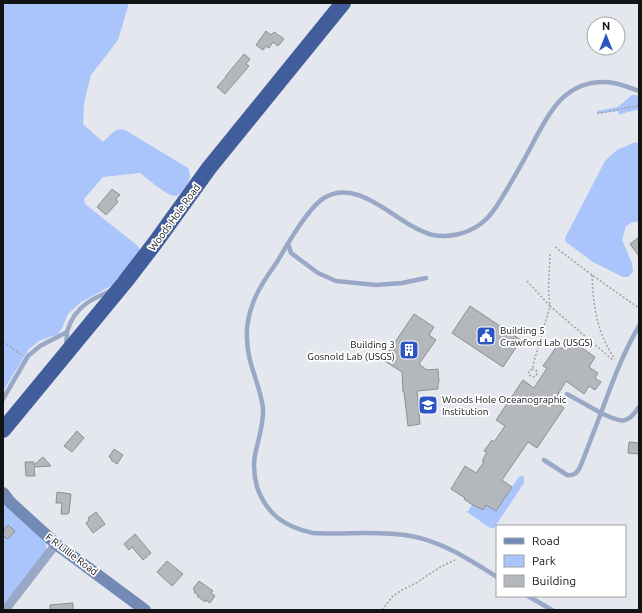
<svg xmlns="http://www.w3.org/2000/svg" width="642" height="613" font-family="Ubuntu,sans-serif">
	<rect width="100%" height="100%" fill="#e4e7ed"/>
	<!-- green -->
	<path fill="#aac4fc" d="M3 3H129L118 40 91 75 84 103 83 124 103 142C111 135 115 127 125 130L188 168C191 174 190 180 186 186 183 189 180 196 175 196 167 196 147 178 140 173L103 177 84 199 85 204 138 246 140 251 111 286 81 302 68 314 62 328 58 334 39 341 29 349 3 391Z
		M632 95H635L639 96V110L631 111 619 115 618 111 598 114 597 111 618 107Z
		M639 142V222H633L626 226 622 240 632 263 633 272 628 277H623L593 262 566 242 565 238 605 161 617 150 633 143Z
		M522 475 524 477V483L494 528H490L467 512 472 505 474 506V505L483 510 486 505 496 511 518 478Z
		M3 498 46 543V552L3 607Z"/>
	<!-- building -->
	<path fill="#b4b7bc" stroke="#8c8f94" d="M266 31 271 35 274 32 284 39 278 46 273 42 269 48 266 46 263 50 256 45Z
		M244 54 250 59 246 64 249 66 225 94 217 87 226 77H225Z
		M112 189 120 195 116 199 118 202 106 215 97 207Z
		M639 237V256L630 244Z
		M470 306 521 340 503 367 452 333Z
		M414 314 434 327 429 335 436 340 419 364 427 370 438 369 439 382 438 383V389L417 391 420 424 408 426 404 392H403L402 372 383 360Z
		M569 339 595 357 589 367 598 373 595 378 601 382 595 390 589 386 584 394 566 381 554 401 564 408 537 448 528 442 502 480 512 487 496 511 486 505 483 510 474 505V506L464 499 465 498 451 489 465 466 476 473 484 462 482 461 487 452 484 451 492 440 494 442 505 426 496 420 523 380 534 388 547 368 543 366 557 346 562 349Z
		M77 431 84 438 72 452 64 446Z
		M629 442 639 443V454L628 453Z
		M114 449 123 455 117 464 111 460 112 459 109 457Z
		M43 457 51 466 34 467 35 476H26L25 462H34V465Z
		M57 492 71 494 69 513H68V514H61L62 503H56Z
		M96 512 105 524 93 533 86 523 89 520 88 518Z
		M8 525 15 531 8 539 3 536V531Z
		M135 534 151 553 143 560 132 547 129 550 124 544Z
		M167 561 183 574 172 586 157 572Z
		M199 581 213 591 211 593 215 596 210 603 206 600 205 602 197 596 198 595 194 592 195 590 193 589Z
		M73 603V610H50V605Z"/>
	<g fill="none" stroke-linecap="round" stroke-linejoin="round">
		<!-- path -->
		<path stroke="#9fa1a6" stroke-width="1.5" stroke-dasharray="2 2" stroke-linecap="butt" d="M597 113C612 112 625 107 639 106
			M555 247 592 275 639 308
			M550 254C550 263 549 271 549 280 548 289 549 297 550 306L614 361
			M592 275C593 305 597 334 615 359
			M527 281 550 306 533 365V369L529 371V375L533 377 536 376 537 373 536 370 533 369
			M3 342C10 345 14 352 21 354
			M382 610 393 596 402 590 416 583 442 566 455 560"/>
		<!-- lane -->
		<path stroke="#99a8c7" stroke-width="4.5" d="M288 243 291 253 318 273 336 281 376 285 402 283 426 278
			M639 326C623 353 612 383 601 413 619 421 626 427 639 407
			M66 347 67 332
			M3 399 28 356 40 346 67 332C70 321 77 310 87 303 94 298 102 295 110 291
			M544 460 567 475C575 476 578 472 581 465L601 413 567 394
			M497 577C470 560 443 542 411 536 379 530 345 535 313 533 285 527 267 515 257 487 254 476 253 466 255 455 258 439 264 425 263 408 260 384 247 363 247 338 246 326 249 314 253 303 258 288 268 275 277 262 287 245 308 208 324 198 361 176 398 227 433 235 448 238 466 234 479 225 491 217 498 204 506 191 516 174 526 157 535 139 551 110 566 81 605 82 617 82 628 87 639 91
			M528 596 552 610"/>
		<!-- street -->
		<path stroke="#99a8c7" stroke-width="9" d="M5 610 56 544"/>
		<!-- secondary -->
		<path stroke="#7389b6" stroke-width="12" d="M3 493 10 502 56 544 145 610"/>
		<!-- highway -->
		<path stroke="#425d9c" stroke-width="16" d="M3 430 125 282 155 243 209 168 343 3"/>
	</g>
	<!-- icons -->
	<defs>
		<symbol id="civic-square" viewBox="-11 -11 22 22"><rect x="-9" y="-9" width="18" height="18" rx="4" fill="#2b55c4" stroke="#fff"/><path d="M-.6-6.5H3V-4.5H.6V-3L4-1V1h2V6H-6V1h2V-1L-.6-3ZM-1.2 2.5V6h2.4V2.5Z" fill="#fff"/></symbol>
		<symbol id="building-square" viewBox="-11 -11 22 22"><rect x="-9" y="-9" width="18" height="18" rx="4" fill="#2b55c4" stroke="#fff"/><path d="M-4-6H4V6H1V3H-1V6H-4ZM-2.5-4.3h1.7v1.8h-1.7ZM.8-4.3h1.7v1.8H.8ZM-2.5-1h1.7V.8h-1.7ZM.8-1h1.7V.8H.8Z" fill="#fff"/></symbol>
		<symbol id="university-square" viewBox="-11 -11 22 22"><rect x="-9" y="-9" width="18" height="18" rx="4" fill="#2b55c4" stroke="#fff"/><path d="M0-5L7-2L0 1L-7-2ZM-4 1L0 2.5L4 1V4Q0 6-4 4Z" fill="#fff"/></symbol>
	</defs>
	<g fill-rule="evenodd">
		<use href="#civic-square" x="475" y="325" width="22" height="22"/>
		<use href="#building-square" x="398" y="339" width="22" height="22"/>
		<use href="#university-square" x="417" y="394" width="22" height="22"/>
	</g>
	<g text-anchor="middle" stroke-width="3.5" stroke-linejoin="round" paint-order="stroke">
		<!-- street labels -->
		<g font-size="10" fill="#121315" stroke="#fff">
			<text transform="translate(174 217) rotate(-54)" y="4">Woods Hole Road</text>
			<text transform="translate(72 554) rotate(37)" y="4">F R Lillie Road</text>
		</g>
		<!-- poi labels -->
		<g font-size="10" fill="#121315" stroke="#fff" text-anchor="start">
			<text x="500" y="334">Building 5<tspan x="500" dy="12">Crawford Lab (USGS)</tspan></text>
			<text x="395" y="348" text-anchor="end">Building 3<tspan x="395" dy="12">Gosnold Lab (USGS)</tspan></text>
			<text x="442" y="403">Woods Hole Oceanographic<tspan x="442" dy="12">Institution</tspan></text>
		</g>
	</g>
	<!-- border -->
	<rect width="642" height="613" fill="none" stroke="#121315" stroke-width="8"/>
	<!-- legend -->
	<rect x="496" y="525" width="130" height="72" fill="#ffffff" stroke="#a0a1a1"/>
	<rect x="504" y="538" width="20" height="6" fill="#7389b6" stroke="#a0a1a1"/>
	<text x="532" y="545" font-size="12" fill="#121315">Road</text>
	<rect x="504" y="555" width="20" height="12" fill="#aac4fc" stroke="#a0a1a1"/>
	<text x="532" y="565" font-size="12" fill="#121315">Park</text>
	<rect x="504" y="575" width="20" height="12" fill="#b4b7bc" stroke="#a0a1a1"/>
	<text x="532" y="585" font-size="12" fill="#121315">Building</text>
	<!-- north arrow -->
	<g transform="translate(606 36)"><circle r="19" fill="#ffffff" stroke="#a0a1a1"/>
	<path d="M0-3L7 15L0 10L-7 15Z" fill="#2b55c4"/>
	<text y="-6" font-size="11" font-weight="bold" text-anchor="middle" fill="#121315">N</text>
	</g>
</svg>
